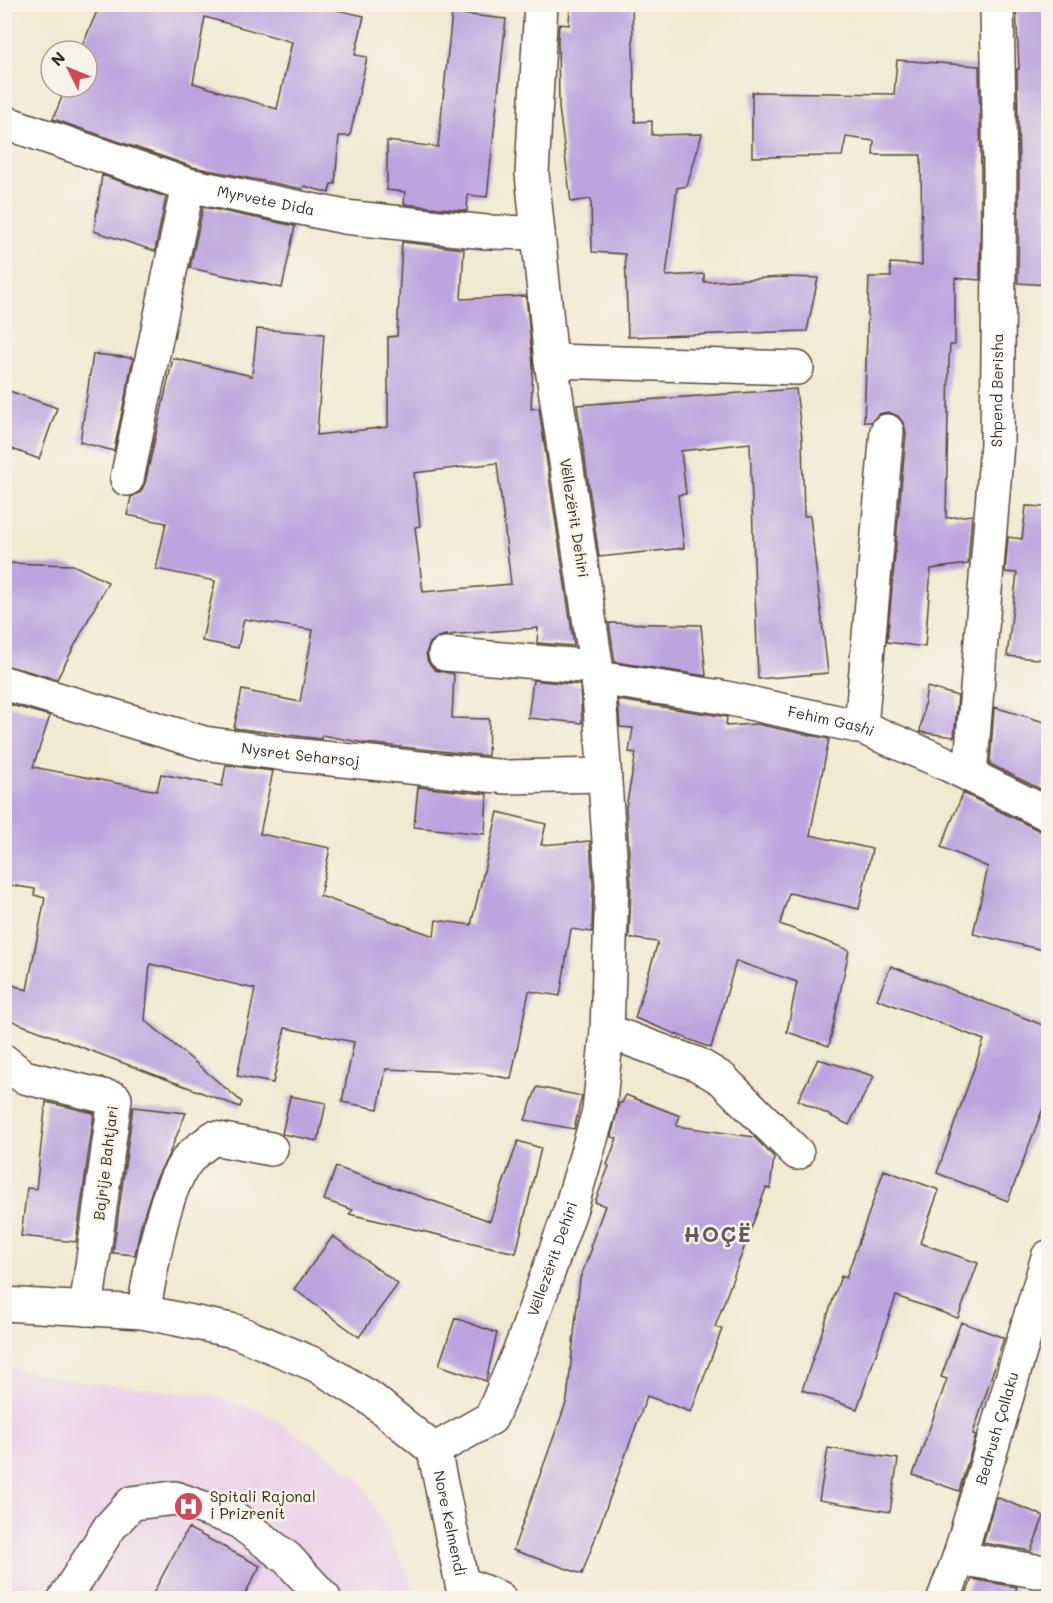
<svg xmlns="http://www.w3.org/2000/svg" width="1053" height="1603" font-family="Mali,sans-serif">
	<rect width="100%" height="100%" fill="#f7f3e8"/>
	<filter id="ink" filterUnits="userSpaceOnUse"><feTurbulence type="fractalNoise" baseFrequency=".0167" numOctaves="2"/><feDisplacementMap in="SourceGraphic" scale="12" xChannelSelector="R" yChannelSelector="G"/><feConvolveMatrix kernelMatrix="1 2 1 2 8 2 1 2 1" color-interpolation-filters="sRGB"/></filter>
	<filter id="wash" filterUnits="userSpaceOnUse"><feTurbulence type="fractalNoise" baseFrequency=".008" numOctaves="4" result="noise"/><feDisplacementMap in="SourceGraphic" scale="24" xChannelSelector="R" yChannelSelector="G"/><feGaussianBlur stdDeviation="1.35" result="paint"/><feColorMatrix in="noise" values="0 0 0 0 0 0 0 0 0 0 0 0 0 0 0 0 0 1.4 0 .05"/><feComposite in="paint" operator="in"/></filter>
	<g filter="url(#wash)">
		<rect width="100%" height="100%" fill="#f1e9d1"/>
		<!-- built -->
		<path fill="#ecd1ea" d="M4 1367 76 1381 210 1395 263 1413 320 1449 360 1479 388 1533 418 1598H5Z"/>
		<g id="blocks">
			<!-- building -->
			<path fill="#bea4de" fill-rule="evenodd" d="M100 4H309L364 16 355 55 367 57 350 136H339L335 184H331L329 193 304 186 303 189 193 167 53 119 66 87H87V51H80ZM205 17 292 42 277 109 193 83Z
				M570 4H632L635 122 652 121V135L702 134 687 186 677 188 666 276 704 274V282L783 277 818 278 807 331 628 337 625 254 592 252 591 199 571 202 559 107 558 42 559 24 569 25Z
				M1048 4V285L1018 283 1019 172 1017 69H1019L1016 6Z
				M452 13 506 19 487 197 468 195 467 211 404 204 405 192 387 190V141L438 147Z
				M897 60 979 66 981 172 980 280 955 278V345H950L949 360 946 518 972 515 968 564 931 569 925 647 887 642 906 433 904 424 898 416 888 412 879 414 871 422H864L869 277H891L890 263 922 265 921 155H873L874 141 846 137 842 156 752 157V92L894 94Z
				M102 175 166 197 155 251 94 231Z
				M203 207 295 226 282 288 190 268Z
				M402 242 464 249 461 299 526 296 533 365 531 409 539 408 574 646 537 643 538 628 446 635 438 637 430 643 426 653 428 662 435 670 454 674 452 718 489 719 488 756 364 743 322 735 321 739 234 728 242 690 300 702 313 630 244 619 238 648 202 641 215 581 156 569 166 523 127 515 131 497 141 492 145 483 173 358 252 376 257 329 324 334 317 435 388 427V337L397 336ZM497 463 511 584 423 592 415 527 420 526 414 473Z
				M93 354 133 358 114 451 80 442Z
				M4 389 57 408 39 459 4 446Z
				M796 389 802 439 804 516H810L828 673 758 679 750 443 681 451 686 494 678 495 684 548 599 557 577 405Z
				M1026 506 1048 507V660L1007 656 1017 573 1005 572 1008 537 1022 539Z
				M4 563 73 565 108 582 57 679 4 665Z
				M609 623 701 625 706 676 615 662Z
				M533 680 580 685 582 723 528 718Z
				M927 687 958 696 954 737 920 732Z
				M618 700 727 717 726 726 756 724 829 739 810 835 872 849 859 909 789 893 780 924 849 950 829 1046 787 1032 797 982 736 961 711 1048 635 1018 658 942 629 938 631 884 626 807 636 753 629 752 633 728 620 727Z
				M4 703 50 716 33 767 157 791 161 774 222 786 226 765 273 771 260 834 330 848 320 896 434 936 436 920 471 925 498 812 546 824 541 845 590 841 593 885 592 932 571 929 560 996 529 991 511 1079 481 1073 386 1069 378 1109 342 1102 354 1042 285 1028 273 1083 237 1076 255 989 150 964 145 1020 242 1102 240 1107 4 1018V982L27 990 45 898 34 895 35 889 4 884Z
				M994 707 1048 723V769L1042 790 990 764Z
				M418 787 487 794 485 834 414 827Z
				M963 793 1040 831 1048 833V951L973 934 988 867 941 847Z
				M891 966 1048 1027V1095L1008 1201 937 1173 984 1040 877 999Z
				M818 1059 874 1076 849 1125 798 1100Z
				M537 1087 582 1096 574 1129 525 1120Z
				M626 1095 680 1116 676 1126 754 1137 774 1157 770 1189 766 1188 715 1327 722 1329 691 1412 647 1396 582 1574 513 1550 567 1400 580 1278 592 1248 590 1247 605 1206 595 1202 609 1166 607 1165 617 1138 611 1137 619 1103H622Z
				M290 1096 326 1103 318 1141 282 1134Z
				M46 1102 94 1113 76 1242 21 1236 27 1188 36 1189Z
				M133 1107 186 1113 169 1154 155 1181 141 1225 135 1255 113 1253Z
				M518 1141 541 1148 516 1253 349 1214 353 1210 324 1200 336 1167 490 1221Z
				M884 1170 939 1190 920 1243 978 1263 958 1318 896 1296 857 1409 802 1390 841 1276 846 1278Z
				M333 1236 398 1284 359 1337 294 1289Z
				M455 1318 497 1333 486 1381 439 1365Z
				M961 1322 1004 1338 973 1434 976 1435 959 1491 913 1475 947 1379 941 1377Z
				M828 1448 898 1459 890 1512 819 1500Z
				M996 1497 1044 1516 1031 1551 983 1543Z
				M188 1528 260 1566 242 1599H150Z
				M972 1579 1017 1587 1012 1599H964Z"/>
		</g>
	</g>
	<g filter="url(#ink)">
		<use href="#blocks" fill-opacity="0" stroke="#564739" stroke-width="1.5"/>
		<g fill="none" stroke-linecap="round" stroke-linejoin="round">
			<defs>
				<g id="minor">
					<path id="s1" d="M4 122 188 185 345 217 486 232 538 233"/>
					<path d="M551 361 797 368"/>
					<path d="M127 479 188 185"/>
					<path d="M445 654 594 667"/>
					<path id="s2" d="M598 678 721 697 861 727 943 762 1048 814"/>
					<path id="s3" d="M4 683 204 743 284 754 507 777 604 775"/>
					<path d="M861 727 887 431"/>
					<path id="s4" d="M970 775 997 444 1000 172 997 4"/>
					<path d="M607 1031 697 1064 722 1079 797 1153"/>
					<path d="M4 1061 24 1077 115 1099 86 1309"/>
					<path d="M4 1304 143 1312 235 1331 316 1365 370 1398 434 1450"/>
					<path d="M143 1312C152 1270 162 1186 191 1156 198 1149 206 1144 213 1138L271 1149"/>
					<path id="s5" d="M434 1450 491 1418 523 1343 571 1208 599 1111 607 1031 612 885 598 678 551 361 532 174 541 4"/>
					<path id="s6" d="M434 1450 465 1598"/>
					<path d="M959 1558 1035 1571H1048"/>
					<path d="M462 1583 499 1598"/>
					<path d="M65 1598 109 1528 132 1503 175 1498 237 1520 287 1558 324 1598"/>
					<path id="s7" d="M944 1598 959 1558 1048 1257"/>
				</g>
			</defs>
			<!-- minor casing -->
			<use href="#minor" stroke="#564739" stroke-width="36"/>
			<!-- minor -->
			<use href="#minor" stroke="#fff" stroke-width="33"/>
		</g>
	</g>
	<!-- icons -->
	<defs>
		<symbol id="hospital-disc" viewBox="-11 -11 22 22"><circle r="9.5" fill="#d1495b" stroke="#f7f3e8"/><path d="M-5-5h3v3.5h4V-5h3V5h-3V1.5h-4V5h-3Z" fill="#fff"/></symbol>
	</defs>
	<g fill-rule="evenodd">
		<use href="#hospital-disc" x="172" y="1490" width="33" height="33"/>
	</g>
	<g text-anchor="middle" stroke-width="5" stroke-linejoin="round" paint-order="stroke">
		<!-- street labels -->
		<g font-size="15" fill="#3b2a1e" stroke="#f7f3e8">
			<text dy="5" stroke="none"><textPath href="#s1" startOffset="274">Myrvete Dida</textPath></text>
			<text dy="5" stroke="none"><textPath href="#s4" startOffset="386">Shpend Berisha</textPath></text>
			<text transform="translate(574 518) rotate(81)" y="5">Vëllezërit Dehiri</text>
			<text dy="5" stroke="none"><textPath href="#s2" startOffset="237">Fehim Gashi</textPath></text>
			<text dy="5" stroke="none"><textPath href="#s3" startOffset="306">Nysret Seharsoj</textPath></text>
			<text transform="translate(106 1163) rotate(-83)" y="5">Bajrije Bahtjari</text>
			<text dy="5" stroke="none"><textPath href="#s5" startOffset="236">Vëllezërit Dehiri</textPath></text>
			<text dy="5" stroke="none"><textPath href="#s7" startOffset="178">Bedrush Çollaku</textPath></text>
			<text dy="5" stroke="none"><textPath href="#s6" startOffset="75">Nore Kelmendi</textPath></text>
		</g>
		<!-- poi labels -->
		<g font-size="15" fill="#3b2a1e" stroke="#f7f3e8" text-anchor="start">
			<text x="210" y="1502">Spitali Rajonal<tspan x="210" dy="17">i Prizrenit</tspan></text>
		</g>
		<!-- district labels -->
		<g font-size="21" font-weight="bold" letter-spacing="1.5" fill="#695561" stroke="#f7f3e8">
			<text x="718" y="1242">HOÇË</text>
		</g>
	</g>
	<!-- margin -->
	<rect width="1053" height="1603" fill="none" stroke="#f7f3e8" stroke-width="24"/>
	<!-- north arrow -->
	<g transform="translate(69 69) rotate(313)"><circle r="28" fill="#f7f3e8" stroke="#aca397" stroke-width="1.5"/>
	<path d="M0-4.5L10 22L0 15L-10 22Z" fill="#d1495b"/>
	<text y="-9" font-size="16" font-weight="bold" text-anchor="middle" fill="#3b2a1e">N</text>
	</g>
</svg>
